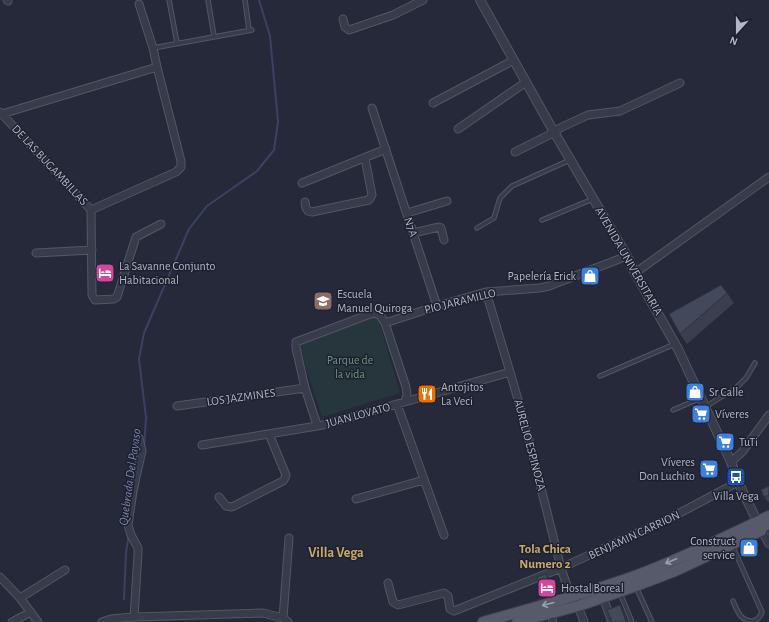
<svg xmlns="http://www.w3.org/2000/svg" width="769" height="622" font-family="'Alegreya Sans',sans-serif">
	<rect width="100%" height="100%" fill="#25293a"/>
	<!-- green -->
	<path fill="#27363c" d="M377 315 400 393 322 417 298 343Z"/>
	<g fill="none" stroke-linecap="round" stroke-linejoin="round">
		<!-- stream -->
		<path stroke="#3b4261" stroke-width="2" d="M144 448 146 418 139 359 144 333 189 229 207 206 257 171 274 150 278 122 270 36 259 0
			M134 507 139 480
			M124 599 126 552 129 535"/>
		<defs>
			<path id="service" d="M169 0 177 43
				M208 0 214 36
				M245 0 249 30
				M153 48 252 30
				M542 220 593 199
				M477 228 494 218 500 198 512 186 570 160
				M600 376 675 344
				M705 407 736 388 746 378 755 363
				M673 410 701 398
				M732 545 762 612C761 616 758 619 754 621 740 622 737 610 733 601
				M636 587 652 622
				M620 593 632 622"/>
			<path id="minor" d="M7 0 8 1
				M343 19 345 27 349 30 393 15 423 0
				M433 103 514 60
				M372 108 437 306
				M0 112 91 210 92 295 95 300 114 299 117 297 136 237 161 224
				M2 114 157 67
				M458 129 526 82
				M515 152 549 135 562 127 588 115 620 111 680 83
				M302 183 386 149
				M305 202 306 208 308 211 312 212 369 200 372 195 365 158
				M91 210 176 172 181 167V161L157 67 153 48 139 4
				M407 213 447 201
				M413 233 439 227 441 228 444 240
				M36 253 92 250
				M635 273 769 177
				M486 292 510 372 525 424 561 568 571 598
				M385 323 437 306 486 292 540 288 549 286 627 256
				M397 404 444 535
				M177 406 305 388
				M318 425 316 422 305 388 296 348V342L373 313 380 315 385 323 406 387 407 395 405 401
				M202 445 323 425 510 372
				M731 462 742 452 769 415
				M219 497 226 506 232 507 283 481 285 478 286 475 269 434
				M356 499 424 480
				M762 531 769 544
				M0 577 20 598 38 622
				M388 583 393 602 398 605 444 593 448 596 450 609 454 611 561 568 674 516 738 482
				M603 597 612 622
				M20 598 65 570
				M578 606 584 622
				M551 613 553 622
				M134 617 138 554V548L131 535 128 525 133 490 142 451 139 438
				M283 618 289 538
				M12 622 31 612
				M102 622 111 619 134 617 263 613 283 618 288 622"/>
			<path id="tertiary" d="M480 0 554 132 627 256 635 273 678 349 731 462 738 482 760 527"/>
			<path id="primary" d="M483 622C534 608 585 594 635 576 681 559 725 537 769 516
				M517 622 578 606 636 586 675 571 769 527"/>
		</defs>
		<!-- service casing -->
		<use href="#service" stroke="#535665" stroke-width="5.5"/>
		<!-- minor casing -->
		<use href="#minor" stroke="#535665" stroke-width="9"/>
		<!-- tertiary casing -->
		<use href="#tertiary" stroke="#535665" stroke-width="10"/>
		<!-- primary casing -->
		<use href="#primary" stroke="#414453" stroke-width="12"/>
		<!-- service -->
		<use href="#service" stroke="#383b4a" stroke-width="3.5"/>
		<!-- minor -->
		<use href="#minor" stroke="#383b4a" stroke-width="7"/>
		<!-- tertiary -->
		<use href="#tertiary" stroke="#383b4a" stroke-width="8"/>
		<!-- primary -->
		<use href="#primary" stroke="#565a6a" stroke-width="10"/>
	</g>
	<!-- wall -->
	<path fill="#3a3e4e" d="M727 293 734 303 687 344 680 334Z
		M769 486V502H768L764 497Z
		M550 579 554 593 545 596 541 591Z"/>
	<!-- shaded-wall -->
	<path fill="#303240" d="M546 574 550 579 554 593 551 588Z
		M620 605 625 613 628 622H626Z"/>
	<!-- building -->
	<path fill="#44485b" stroke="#303240" d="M721 285 727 293 680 334 669 314Z
		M769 486V495L764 497 761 490Z
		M769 530V540L766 533 767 531Z
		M546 574 551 588 541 591 537 577Z
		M620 605 626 622H612L607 610Z"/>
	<!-- one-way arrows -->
	<defs><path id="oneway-shaft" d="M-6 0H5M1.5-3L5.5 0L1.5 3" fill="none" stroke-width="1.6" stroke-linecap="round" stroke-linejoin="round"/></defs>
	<g stroke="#9c9faf">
		<use href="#oneway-shaft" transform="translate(671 561) rotate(157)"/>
		<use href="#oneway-shaft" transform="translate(548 604) rotate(165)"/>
	</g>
	<!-- icons -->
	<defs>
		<symbol id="hotel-square" viewBox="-11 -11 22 22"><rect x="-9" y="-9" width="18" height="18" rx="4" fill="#d1479c" stroke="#1d202f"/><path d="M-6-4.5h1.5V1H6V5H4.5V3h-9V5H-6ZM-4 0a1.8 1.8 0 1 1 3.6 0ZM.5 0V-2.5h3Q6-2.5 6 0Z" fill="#fff"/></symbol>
		<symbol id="shop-square" viewBox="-11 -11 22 22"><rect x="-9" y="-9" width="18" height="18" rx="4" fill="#3f7fe0" stroke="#1d202f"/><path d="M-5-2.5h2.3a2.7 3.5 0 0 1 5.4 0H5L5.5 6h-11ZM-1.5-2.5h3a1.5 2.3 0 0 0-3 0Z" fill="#fff"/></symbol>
		<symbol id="school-square" viewBox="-11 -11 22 22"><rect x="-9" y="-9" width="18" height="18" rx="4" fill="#8d6e63" stroke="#1d202f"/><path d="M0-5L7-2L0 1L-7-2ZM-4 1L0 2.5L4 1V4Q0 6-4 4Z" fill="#fff"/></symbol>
		<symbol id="restaurant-square" viewBox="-11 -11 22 22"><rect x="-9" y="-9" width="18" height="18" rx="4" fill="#e8710a" stroke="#1d202f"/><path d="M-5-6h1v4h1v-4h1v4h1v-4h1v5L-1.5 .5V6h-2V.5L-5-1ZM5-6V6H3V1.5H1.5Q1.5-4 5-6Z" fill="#fff"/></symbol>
		<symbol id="supermarket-square" viewBox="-11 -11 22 22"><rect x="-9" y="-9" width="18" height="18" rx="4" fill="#3f7fe0" stroke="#1d202f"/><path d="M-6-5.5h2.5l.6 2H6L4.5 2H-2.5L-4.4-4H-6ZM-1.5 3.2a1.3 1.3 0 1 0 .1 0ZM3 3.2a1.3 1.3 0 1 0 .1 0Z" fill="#fff"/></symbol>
		<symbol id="bus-square" viewBox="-11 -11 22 22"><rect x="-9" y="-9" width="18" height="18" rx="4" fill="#1a4fb4" stroke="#1d202f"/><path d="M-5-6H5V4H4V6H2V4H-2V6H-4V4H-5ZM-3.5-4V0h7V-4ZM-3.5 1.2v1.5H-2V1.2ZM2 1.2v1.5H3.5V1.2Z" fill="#fff"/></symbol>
	</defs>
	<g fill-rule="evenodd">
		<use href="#hotel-square" x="94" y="262" width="22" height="22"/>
		<use href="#shop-square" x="579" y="265" width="22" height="22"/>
		<use href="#school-square" x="312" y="290" width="22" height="22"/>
		<use href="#shop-square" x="684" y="381" width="22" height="22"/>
		<use href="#restaurant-square" x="416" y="383" width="22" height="22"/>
		<use href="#supermarket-square" x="690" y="403" width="22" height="22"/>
		<use href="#supermarket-square" x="714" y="431" width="22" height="22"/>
		<use href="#supermarket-square" x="698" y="458" width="22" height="22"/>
		<use href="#bus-square" x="725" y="466" width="22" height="22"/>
		<use href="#shop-square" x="738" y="537" width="22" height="22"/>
		<use href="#hotel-square" x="536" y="577" width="22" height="22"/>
	</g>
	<g text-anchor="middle" stroke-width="3" stroke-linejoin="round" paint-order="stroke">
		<!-- street labels -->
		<g font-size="12" fill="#b3b6c6" stroke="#1d202f">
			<text transform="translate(50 165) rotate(47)" y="4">DE LAS BUGAMBILLAS</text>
			<text transform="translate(411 227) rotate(72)" y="4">N7A</text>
			<text transform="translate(629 261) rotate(60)" y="4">AVENIDA UNIVERSITARIA</text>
			<text transform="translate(460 301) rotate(-14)" y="4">PIO JARAMILLO</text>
			<text transform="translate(241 397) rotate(-8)" y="4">LOS JAZMINES</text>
			<text transform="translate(358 415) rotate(-15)" y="4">JUAN LOVATO</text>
			<text transform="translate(530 445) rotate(75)" y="4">AURELIO ESPINOZA</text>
			<text transform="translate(634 535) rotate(-25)" y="4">BENJAMIN CARRION</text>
		</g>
		<!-- poi labels -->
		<g font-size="12" fill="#b3b6c6" stroke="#1d202f" text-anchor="start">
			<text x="119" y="270">La Savanne Conjunto<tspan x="119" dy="14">Habitacional</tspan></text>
			<text x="576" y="280" text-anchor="end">Papelería Erick</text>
			<text x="337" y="298">Escuela<tspan x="337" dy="14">Manuel Quiroga</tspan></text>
			<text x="441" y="391">Antojitos<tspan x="441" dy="14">La Veci</tspan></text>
			<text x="709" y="396">Sr Calle</text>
			<text x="715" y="418">Víveres</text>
			<text x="739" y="446">TuTi</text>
			<text x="695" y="466" text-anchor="end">Víveres<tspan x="695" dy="14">Don Luchito</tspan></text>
			<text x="736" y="500" text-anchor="middle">Villa Vega</text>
			<text x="735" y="545" text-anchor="end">Construct<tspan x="735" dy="14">service</tspan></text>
			<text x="561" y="592">Hostal Boreal</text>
		</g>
		<!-- park labels -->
		<g font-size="12" fill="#6c957f" stroke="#1d202f">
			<text x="350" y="364">Parque de<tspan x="350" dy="14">la vida</tspan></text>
		</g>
		<!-- water labels -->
		<g font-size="13" font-style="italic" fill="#7d86ab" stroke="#1d202f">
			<text transform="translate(129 477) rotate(-82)" y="5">Quebrada Del Payaso</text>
		</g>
		<!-- neighbourhood labels -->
		<g font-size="13" font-weight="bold" fill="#cbaa69" stroke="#1d202f">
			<text x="545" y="553">Tola Chica<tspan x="545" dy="15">Numero 2</tspan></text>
		</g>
		<!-- quarter labels -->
		<g font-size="14" font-weight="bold" fill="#cbaa69" stroke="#1d202f">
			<text x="336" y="557">Villa Vega</text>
		</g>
	</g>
	<!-- north arrow -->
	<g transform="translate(737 32) rotate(201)" stroke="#1d202f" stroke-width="3" paint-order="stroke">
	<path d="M0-3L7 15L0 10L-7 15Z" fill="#b3b6c6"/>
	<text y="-6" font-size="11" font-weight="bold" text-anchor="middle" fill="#b3b6c6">N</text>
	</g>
</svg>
